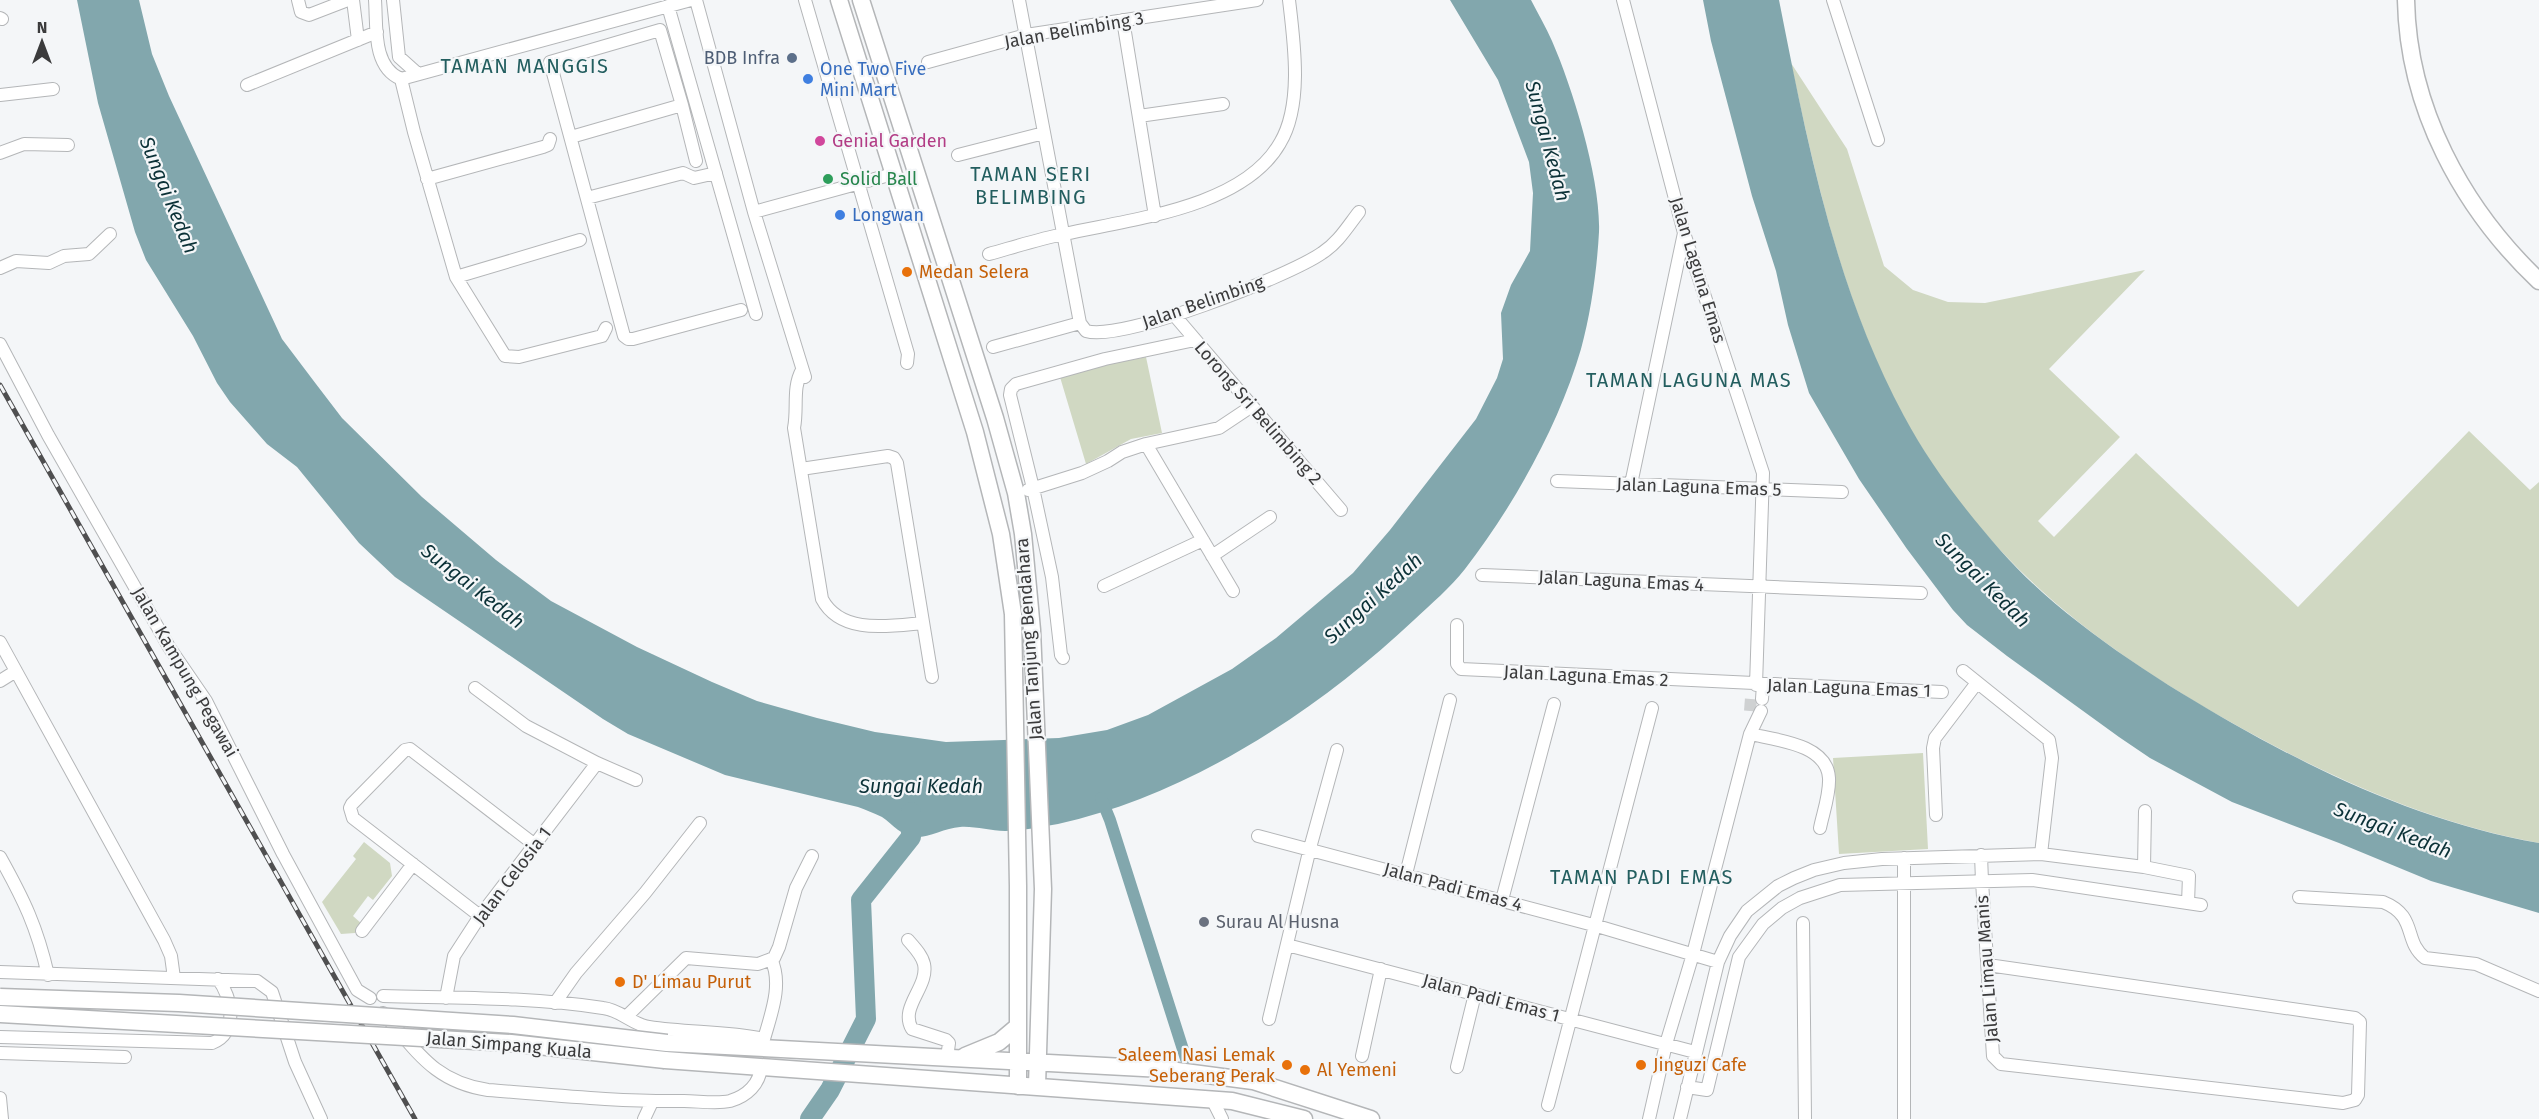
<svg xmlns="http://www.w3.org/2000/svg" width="2539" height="1119" font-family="'Fira Sans',sans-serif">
	<rect width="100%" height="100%" fill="#f4f6f8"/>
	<!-- green -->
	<path fill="#d0d8c2" d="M1791 63 1847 149 1884 266 1913 290 1948 302 1985 303 2145 270 2049 369 2120 437 2038 521 2054 537 2136 453 2298 607 2469 431 2530 490 2539 482V843C2428 823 2324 775 2227 720 2146 674 2067 621 2003 553 1965 513 1930 465 1904 417 1844 307 1817 184 1791 63Z
		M1146 357 1162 433 1131 439 1086 464 1060 377 1115 363Z
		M1923 753 1928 849 1839 854 1833 758Z
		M364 842 390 863 392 876 373 900 368 896 353 916 362 924 355 933 341 934 322 902 356 859 353 856Z"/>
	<!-- water -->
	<path fill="#82a7ad" d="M77 0H139L152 54 169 96 282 339 316 384 342 418 422 497 496 560 551 601 637 647 712 682 757 701 817 718 875 732 946 742 1059 738 1107 730 1148 715 1232 669 1276 638 1353 573 1390 530 1476 419 1497 378 1503 359 1501 313 1511 285 1530 251 1533 193 1529 162 1498 80 1450 0H1531C1538 14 1546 27 1552 41 1573 89 1601 180 1599 232 1597 269 1591 313 1581 349 1559 425 1513 507 1465 569 1450 588 1431 604 1414 620 1316 712 1189 795 1058 824 1041 827 1022 831 1005 831 990 831 975 826 960 827 945 828 928 838 915 837 903 837 892 824 882 817 874 813 866 810 858 807L725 775 628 734 603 719 418 593 395 577 359 543 297 467 267 444 230 402 217 383 193 336 146 260 135 232 98 103Z
		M1703 0H1779C1807 142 1835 288 1904 416 1930 465 1965 510 2001 551 2061 619 2153 678 2232 723 2327 777 2430 824 2539 843V913L2431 881 2339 843 2232 802 2150 758 2119 737 2007 656 1967 625 1953 610 1907 549 1859 479 1809 393 1788 325 1776 271 1752 196 1711 41Z"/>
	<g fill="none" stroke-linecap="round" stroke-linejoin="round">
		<!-- canal -->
		<path stroke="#82a7ad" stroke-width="12" d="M1101 798 1110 820 1186 1059"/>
		<!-- river -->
		<path stroke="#82a7ad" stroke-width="20" d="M810 1119 830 1090 866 1019 861 900 911 837V812"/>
		<!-- street-tunnel -->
		<path stroke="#cfd1d2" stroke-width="12" stroke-dasharray="12 6" stroke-linecap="butt" d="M1750 711 1751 698"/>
		<defs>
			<path id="street" d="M298 0 301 12 309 15 348 0
				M353 0 358 40
				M375 0C377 26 372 67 401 79
				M393 0 399 57 418 74
				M696 0 754 212 805 377
				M805 0 908 354 907 363
				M1019 0 1080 323 1086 331C1122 342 1289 276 1322 253 1338 243 1348 226 1359 212
				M1623 0 1684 233 1763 473 1756 685
				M1833 0 1878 140
				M668 6 756 314
				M0 18 2 19
				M1123 20 1155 216
				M928 62 1026 35 1257 0
				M401 79 414 132 456 277 505 356 519 357 602 336 606 328
				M401 79 691 0
				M247 85 377 32
				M0 95 53 89
				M682 105 660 30 550 62 624 336 628 339H633L741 310
				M1139 116 1223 104
				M571 137 682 105 696 161
				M0 153 24 144 68 145
				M958 155 1044 133
				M427 179 543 147 548 145 550 139
				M587 198 683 173 694 178 716 173
				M754 212 893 174
				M989 254C1014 247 1039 239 1064 234 1131 219 1243 208 1280 143 1303 105 1294 42 1289 0
				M0 268 16 261 49 263 64 256 89 254 110 234
				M456 277 580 240
				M1175 316 1341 510
				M0 344 48 435 169 647 206 701 283 854 357 990 370 998
				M993 347 1080 323
				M802 370C792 388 798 408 794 428L822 599C841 635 889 626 923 623
				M1146 444 1233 591
				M801 469 888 456 894 458 897 463 932 677
				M1557 481 1842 492
				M1631 484 1684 233
				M1028 490 1082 473 1108 461 1122 452 1146 444 1219 428 1252 406
				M1212 556 1270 517
				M1482 575 1921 593
				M1104 586 1203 540
				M1457 625V664L1461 669 1942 692
				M0 642 164 940 171 956 174 978
				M1063 658 1061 655 1052 577 1033 488 1010 395 1011 389 1016 384 1105 359 1195 340
				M1963 671 2049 740 2052 758 2041 854
				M0 681 16 671
				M475 688 526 726 597 763 636 780
				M1762 699 1763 685
				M1750 734C1776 740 1827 744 1829 778 1830 794 1823 813 1820 828
				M1936 815 1933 748 1935 738 1976 684
				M1258 836 1597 926 1718 962
				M1981 855 1982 881 1993 1056 2001 1064 2343 1103 2355 1100 2358 1095 2360 1022 2355 1018 1988 965
				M0 857C24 900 37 927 48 975
				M2144 867 2145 811
				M1406 874 1450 700
				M2299 897 2383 902C2418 916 2403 941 2425 958L2476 964 2539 991
				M1502 900 1554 704
				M480 916 353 818 350 808 352 804 405 750 410 749 535 845
				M1803 923 1805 1119
				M362 931 413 864
				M908 940C914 947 922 955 924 964 929 987 899 1007 912 1029L946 1040 949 1043 947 1058
				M1287 945 1695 1052
				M0 972 257 981 272 992 295 1062 321 1119
				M383 996C456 998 531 997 603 1008 621 1010 633 1025 649 1027 687 1033 726 1031 764 1039
				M446 998 454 956 480 916 597 763
				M555 1003 576 973 645 893 700 823
				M383 1013C417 1051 434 1082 488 1090 553 1095 619 1102 684 1101 698 1101 717 1104 730 1101 747 1096 760 1084 761 1066
				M627 1016 686 958 758 964 774 958 779 947 796 888 812 856
				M1269 1019 1310 848 1337 750
				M0 1037 212 1043C239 1033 232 997 218 979
				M764 1039C771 1014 783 984 771 959
				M0 1053 125 1057
				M1362 1056 1381 969
				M1457 1067 1475 994
				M1687 1087 1707 1090 1739 957 1763 924 1782 908 1800 898 1840 885 2032 880 2201 905
				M0 1098 2 1119
				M1212 1099 1222 1119
				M1548 1105 1652 708
				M644 1119 652 1102
				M1649 1119 1666 1044 1693 954 1750 734 1761 711
				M1680 1119 1718 962 1730 936 1747 911 1778 886 1794 878 1814 870 1844 863 1882 859 2041 854 2144 867 2189 876 2188 903
				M1904 1119V858"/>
			<path id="secondary" d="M839 0 975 432 1001 534 1013 614 1018 886V1086
				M861 0 995 418 1016 493 1023 534 1032 630 1043 889 1037 1086
				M2406 0C2408 108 2462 208 2539 281
				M667 1043 1162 1069 1253 1081 1371 1119
				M965 1056 999 1042 1018 1026
				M665 1060 1232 1101 1304 1119"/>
		</defs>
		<!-- street casing -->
		<use href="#street" stroke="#b4b6b8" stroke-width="14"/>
		<!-- secondary casing -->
		<use href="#secondary" stroke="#b4b6b8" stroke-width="19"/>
		<!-- street -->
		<use href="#street" stroke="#fff" stroke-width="12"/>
		<!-- secondary -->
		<use href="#secondary" stroke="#fff" stroke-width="16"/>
		<defs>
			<path id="rail" d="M0 385 415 1119"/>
		</defs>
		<!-- rail casing -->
		<use href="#rail" stroke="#4f4f50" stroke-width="5"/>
		<!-- rail -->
		<use href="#rail" stroke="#f4f6f8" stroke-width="3" stroke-dasharray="9" stroke-linecap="butt"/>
		<defs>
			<path id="secondary-bridge" d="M0 997 179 1003 513 1025 667 1043
				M0 1014 511 1043 665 1060"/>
		</defs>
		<!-- secondary-bridge casing -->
		<use href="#secondary-bridge" stroke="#b4b6b8" stroke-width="19" stroke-linecap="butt"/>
		<!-- secondary-bridge -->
		<use href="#secondary-bridge" stroke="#fff" stroke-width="16"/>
	</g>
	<!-- markers -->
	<circle fill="#5c6f8a" stroke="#f4f6f8" stroke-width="2" cx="792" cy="58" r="6"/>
	<g fill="#3f7fe0" stroke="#f4f6f8" stroke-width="2">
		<circle cx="808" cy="79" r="6"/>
		<circle cx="840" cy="215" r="6"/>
	</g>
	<circle fill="#d1479c" stroke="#f4f6f8" stroke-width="2" cx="820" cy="141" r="6"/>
	<circle fill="#2e9e5b" stroke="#f4f6f8" stroke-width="2" cx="828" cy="179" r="6"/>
	<g fill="#e8710a" stroke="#f4f6f8" stroke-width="2">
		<circle cx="907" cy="272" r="6"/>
		<circle cx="620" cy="982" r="6"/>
		<circle cx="1287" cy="1065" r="6"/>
		<circle cx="1641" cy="1065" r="6"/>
		<circle cx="1305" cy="1070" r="6"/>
	</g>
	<circle fill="#6b7280" stroke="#f4f6f8" stroke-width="2" cx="1204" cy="922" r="6"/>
	<g text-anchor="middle" stroke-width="4.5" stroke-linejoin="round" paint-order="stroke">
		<!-- street labels -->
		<g font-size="18" fill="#3b3b3c" stroke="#f4f6f8">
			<text transform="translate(1074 30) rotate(-10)" y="6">Jalan Belimbing 3</text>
			<text transform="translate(1698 270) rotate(73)" y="6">Jalan Laguna Emas</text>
			<text transform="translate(1203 302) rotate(-19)" y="6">Jalan Belimbing</text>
			<text transform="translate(1258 413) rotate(49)" y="6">Lorong Sri Belimbing 2</text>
			<text transform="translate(1699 487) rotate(2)" y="6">Jalan Laguna Emas 5</text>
			<text transform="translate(1621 581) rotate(3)" y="6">Jalan Laguna Emas 4</text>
			<text transform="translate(1029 639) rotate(-94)" y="6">Jalan Tanjung Bendahara</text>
			<text transform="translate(185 672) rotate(60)" y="6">Jalan Kampung Pegawai</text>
			<text transform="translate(1586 676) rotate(3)" y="6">Jalan Laguna Emas 2</text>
			<text transform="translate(1849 688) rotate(2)" y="6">Jalan Laguna Emas 1</text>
			<text transform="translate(512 876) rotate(-53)" y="6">Jalan Celosia 1</text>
			<text transform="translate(1453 887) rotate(15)" y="6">Jalan Padi Emas 4</text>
			<text transform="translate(1987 969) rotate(-94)" y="6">Jalan Limau Manis</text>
			<text transform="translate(1491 998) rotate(15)" y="6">Jalan Padi Emas 1</text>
			<text transform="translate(509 1045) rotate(5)" y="6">Jalan Simpang Kuala</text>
		</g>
		<!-- service labels -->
		<g font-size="18" fill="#4e5e75" stroke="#f4f6f8" text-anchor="end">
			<text x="780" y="64">BDB Infra</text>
		</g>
		<!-- shop labels -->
		<g font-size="18" fill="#366cbe" stroke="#f4f6f8" text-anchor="start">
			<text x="820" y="75">One Two Five<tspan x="820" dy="21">Mini Mart</tspan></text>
			<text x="852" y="221">Longwan</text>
		</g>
		<!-- hotel labels -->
		<g font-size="18" fill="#b23c85" stroke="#f4f6f8" text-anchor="start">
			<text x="832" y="147">Genial Garden</text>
		</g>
		<!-- leisure labels -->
		<g font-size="18" fill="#27864d" stroke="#f4f6f8" text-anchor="start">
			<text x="840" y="185">Solid Ball</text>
		</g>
		<!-- food labels -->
		<g font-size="18" fill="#c56008" stroke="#f4f6f8" text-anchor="start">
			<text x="919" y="278">Medan Selera</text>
			<text x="632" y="988">D' Limau Purut</text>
			<text x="1275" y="1061" text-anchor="end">Saleem Nasi Lemak<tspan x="1275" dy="21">Seberang Perak</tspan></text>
			<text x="1653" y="1071">Jinguzi Cafe</text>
			<text x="1317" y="1076">Al Yemeni</text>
		</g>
		<!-- worship labels -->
		<g font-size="18" fill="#5b616d" stroke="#f4f6f8" text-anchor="start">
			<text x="1216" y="928">Surau Al Husna</text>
		</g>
		<!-- neighbourhood labels -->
		<g font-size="20" letter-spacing="1.5" fill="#235e5f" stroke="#f4f6f8">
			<text x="525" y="73">TAMAN MANGGIS</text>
			<text x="1031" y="181">TAMAN SERI<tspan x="1031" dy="23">BELIMBING</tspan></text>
			<text x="1689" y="387">TAMAN LAGUNA MAS</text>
			<text x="1642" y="884">TAMAN PADI EMAS</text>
		</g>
		<!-- water labels -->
		<g font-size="20" font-style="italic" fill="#0b3137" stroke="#f4f6f8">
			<text transform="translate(1548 141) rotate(75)" y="7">Sungai Kedah</text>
			<text transform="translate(169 195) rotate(68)" y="7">Sungai Kedah</text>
			<text transform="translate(1983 580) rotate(45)" y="7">Sungai Kedah</text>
			<text transform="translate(473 586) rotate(38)" y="7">Sungai Kedah</text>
			<text transform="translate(1373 598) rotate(-42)" y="7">Sungai Kedah</text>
			<text x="921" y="793">Sungai Kedah</text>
			<text transform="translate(2393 830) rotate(21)" y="7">Sungai Kedah</text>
		</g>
	</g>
	<!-- north arrow -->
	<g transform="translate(42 42)" stroke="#f4f6f8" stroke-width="4.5" paint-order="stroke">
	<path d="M0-4.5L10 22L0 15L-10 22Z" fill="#3b3b3c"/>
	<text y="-9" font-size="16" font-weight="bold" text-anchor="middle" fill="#3b3b3c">N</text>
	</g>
</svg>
